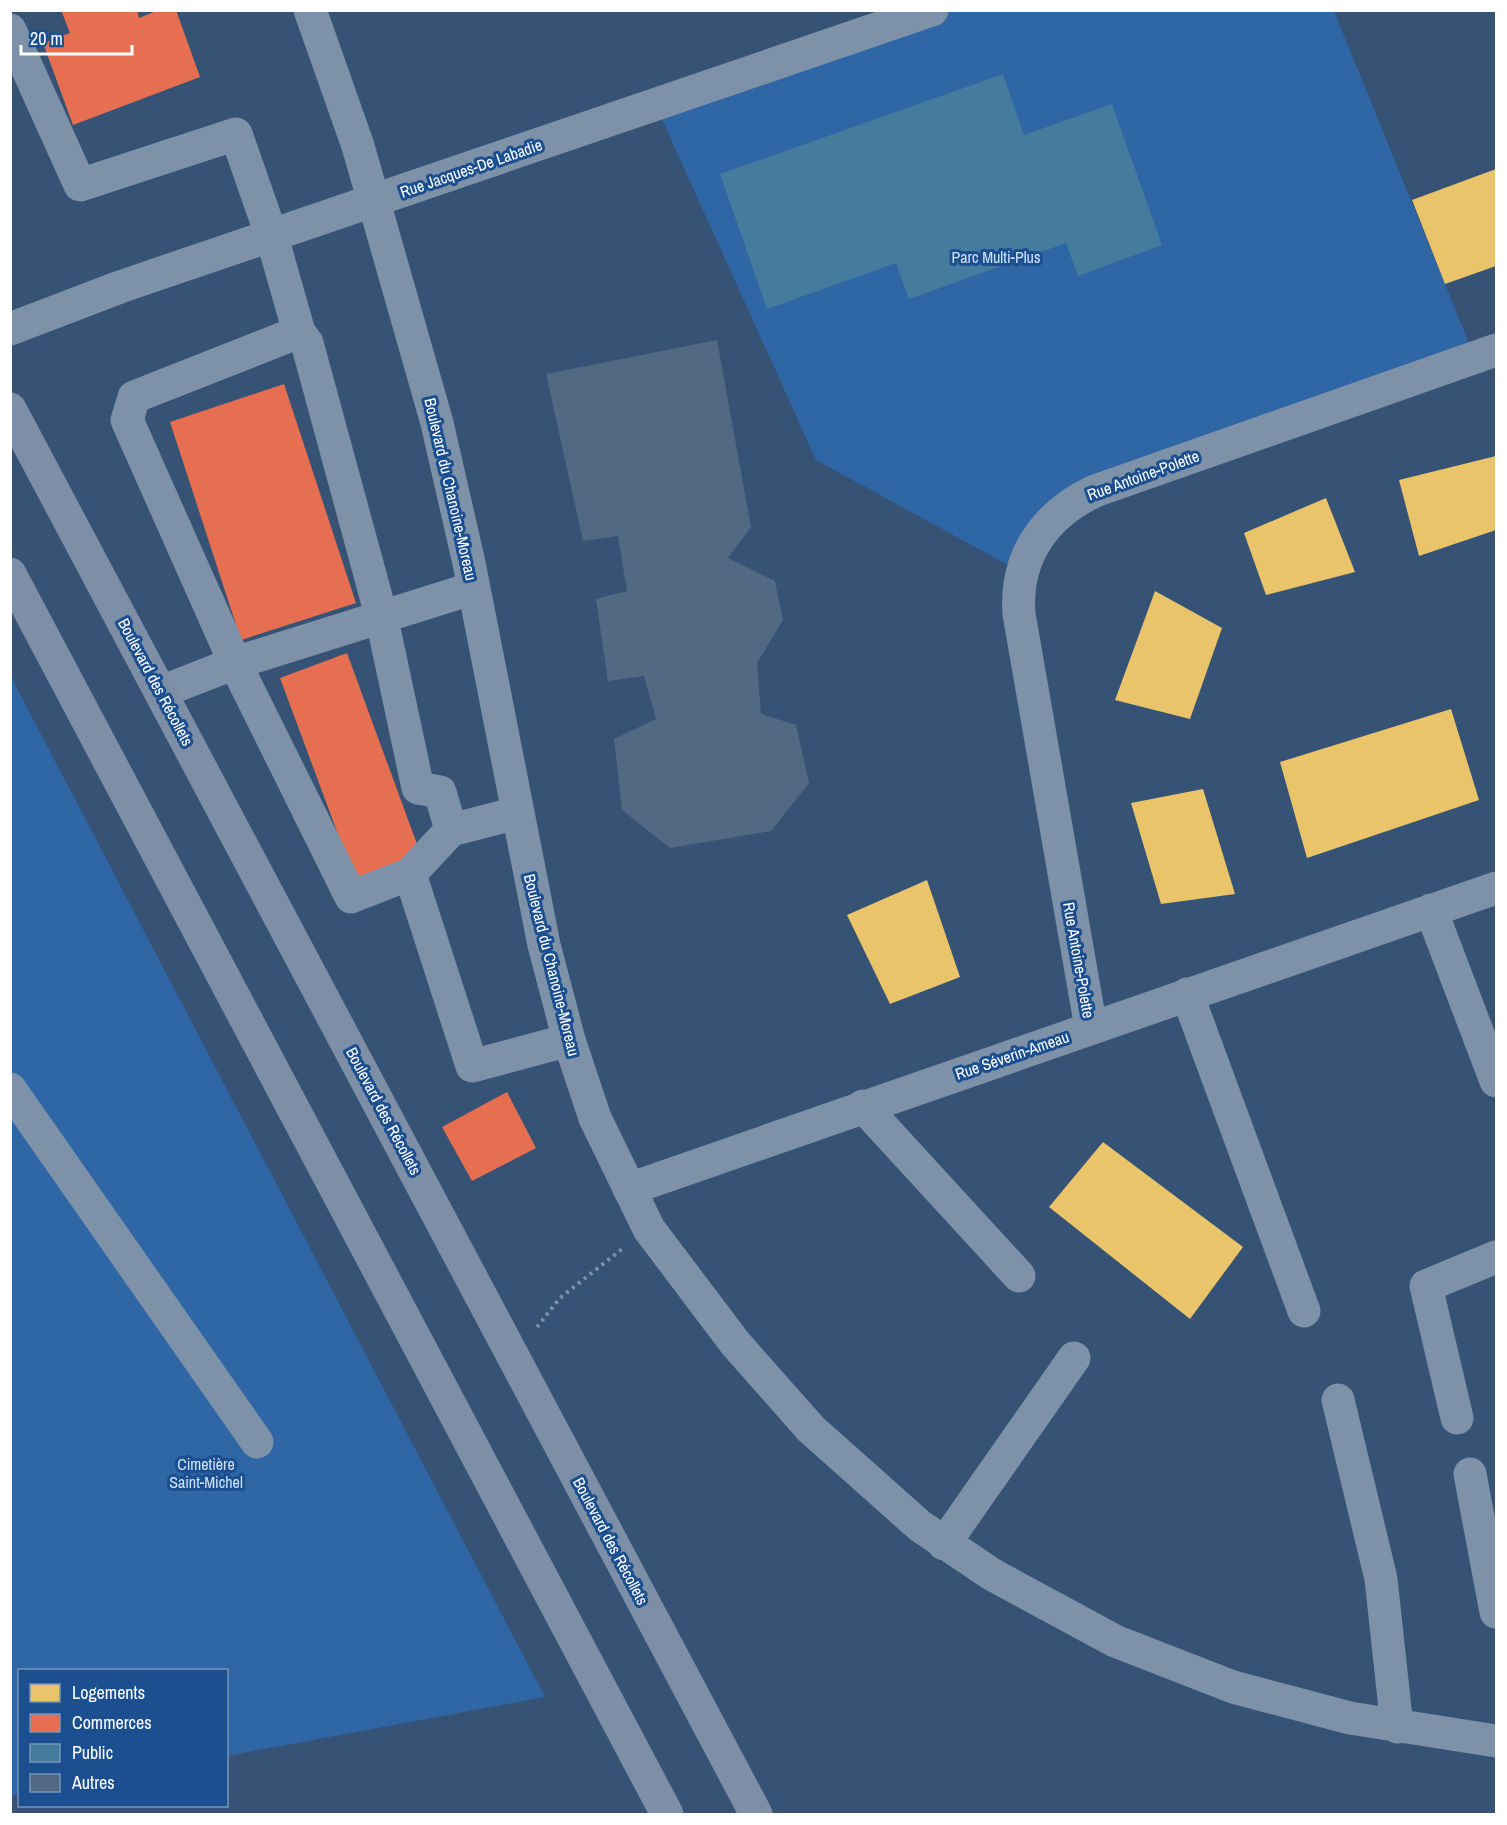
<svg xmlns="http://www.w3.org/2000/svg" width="1507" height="1825" font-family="'Archivo Narrow',sans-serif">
	<rect width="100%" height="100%" fill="#365274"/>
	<!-- green -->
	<path fill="#2f66a5" d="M938 11H1334L1473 353 1093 483 1017 570 816 460 655 104Z
		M10 675 545 1697 227 1756 226 1670H20L19 1794 11 1796Z"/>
	<!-- homes -->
	<path fill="#e9c46a" d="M1496 169V266L1445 284 1412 200Z
		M1496 456V530L1419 556 1399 480Z
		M1326 498 1355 572 1266 595 1244 533Z
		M1155 591 1222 628 1190 719 1115 700Z
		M1451 709 1479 800 1307 858 1280 762Z
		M1203 789 1235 894 1161 904 1131 803Z
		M927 880 960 977 890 1004 847 915Z
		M1103 1142 1243 1247 1190 1319 1049 1207Z"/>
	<!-- shops -->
	<path fill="#e76f51" d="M61 10H137L139 18 159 10H176L200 77 73 125 43 43 70 33Z
		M284 384 356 603 241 640 170 422Z
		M347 653 421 855 355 880 280 678Z
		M507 1092 536 1148 472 1181 442 1127Z"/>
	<!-- public -->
	<path fill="#457b9d" d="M1003 74 1024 135 1112 104 1162 245 1078 276 1066 243 909 299 896 263 767 309 720 174Z"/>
	<!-- building -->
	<path fill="#526984" d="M717 340 751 527 728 558 775 581 783 620 757 663 761 714 796 725 809 783 771 831 670 848 622 810 614 739 656 719 644 676 608 681 596 599 627 591 618 536 583 541 546 374Z"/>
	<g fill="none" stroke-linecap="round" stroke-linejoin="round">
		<!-- path -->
		<path stroke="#7d92a8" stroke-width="4" stroke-dasharray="3 4.5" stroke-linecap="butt" d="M537 1327 560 1298 622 1249"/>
		<!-- minor -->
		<path stroke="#7d92a8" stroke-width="33" d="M310 10 358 146 437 423 469 563 544 945 569 1040 595 1118 649 1229 735 1343 811 1429 920 1526 993 1575 1115 1641 1233 1687 1350 1718 1496 1741
			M10 30 80 185 236 134 272 237 299 332 307 343 381 615 418 788 440 792 451 830
			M10 329 120 287 932 10
			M299 332 134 397 127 420 235 663 351 897 410 874 472 1066 569 1040
			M161 692 235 663 474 588
			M410 874 451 830 517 813
			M1431 910 1496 1081
			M1187 994 1304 1311
			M1091 1028 1019 614C1015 557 1044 515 1095 491L1496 350
			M10 1089 257 1442
			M863 1106 1019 1276
			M629 1189 1496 888
			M1338 1400 1381 1579 1397 1727
			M1457 1418 1426 1286 1496 1257
			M1470 1474 1496 1612
			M944 1544 1074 1358"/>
		<!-- major -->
		<path stroke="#7d8ea7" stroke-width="33" d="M10 409 756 1814
			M10 574 667 1814"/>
	</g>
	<g text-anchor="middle" stroke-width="6" stroke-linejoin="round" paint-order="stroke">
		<!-- street labels -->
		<g font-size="16" fill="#fff" stroke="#1b4f8f">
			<text transform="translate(471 168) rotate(-19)" y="6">Rue Jacques-De Labadie</text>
			<text transform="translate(1143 475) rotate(-20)" y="6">Rue Antoine-Polette</text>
			<text transform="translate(451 489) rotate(77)" y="6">Boulevard du Chanoine-Moreau</text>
			<text transform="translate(156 682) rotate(62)" y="6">Boulevard des Récollets</text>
			<text transform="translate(1079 960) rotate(80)" y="6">Rue Antoine-Polette</text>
			<text transform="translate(552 965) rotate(76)" y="6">Boulevard du Chanoine-Moreau</text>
			<text transform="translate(1012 1055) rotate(-19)" y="6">Rue Séverin-Ameau</text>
			<text transform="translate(384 1111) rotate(62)" y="6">Boulevard des Récollets</text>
			<text transform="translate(611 1541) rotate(62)" y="6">Boulevard des Récollets</text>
		</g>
		<!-- park labels -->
		<g font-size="16" fill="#cfe3fa" stroke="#1b4f8f">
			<text x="996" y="263">Parc Multi-Plus</text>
			<text x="206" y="1470">Cimetière<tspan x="206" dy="18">Saint-Michel</tspan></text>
		</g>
	</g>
	<!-- border -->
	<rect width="1507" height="1825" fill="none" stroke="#ffffff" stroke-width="24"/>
	<!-- legend -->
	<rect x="18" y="1669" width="210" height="138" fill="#1b4f8f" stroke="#7695bc" stroke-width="1.5"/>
	<rect x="30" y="1684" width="30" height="18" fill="#e9c46a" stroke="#7695bc" stroke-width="1.5"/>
	<text x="72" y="1699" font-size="18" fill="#ffffff">Logements</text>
	<rect x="30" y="1714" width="30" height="18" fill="#e76f51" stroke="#7695bc" stroke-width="1.5"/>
	<text x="72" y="1729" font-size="18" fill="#ffffff">Commerces</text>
	<rect x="30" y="1744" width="30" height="18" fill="#457b9d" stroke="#7695bc" stroke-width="1.5"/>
	<text x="72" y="1759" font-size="18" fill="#ffffff">Public</text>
	<rect x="30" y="1774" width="30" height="18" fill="#526984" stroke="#7695bc" stroke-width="1.5"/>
	<text x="72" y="1789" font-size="18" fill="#ffffff">Autres</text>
	<!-- scale -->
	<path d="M21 45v9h111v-9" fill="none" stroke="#ffffff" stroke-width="3"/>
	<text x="30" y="45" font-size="18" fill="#ffffff" stroke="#1b4f8f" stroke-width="4.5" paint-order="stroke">20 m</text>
</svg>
